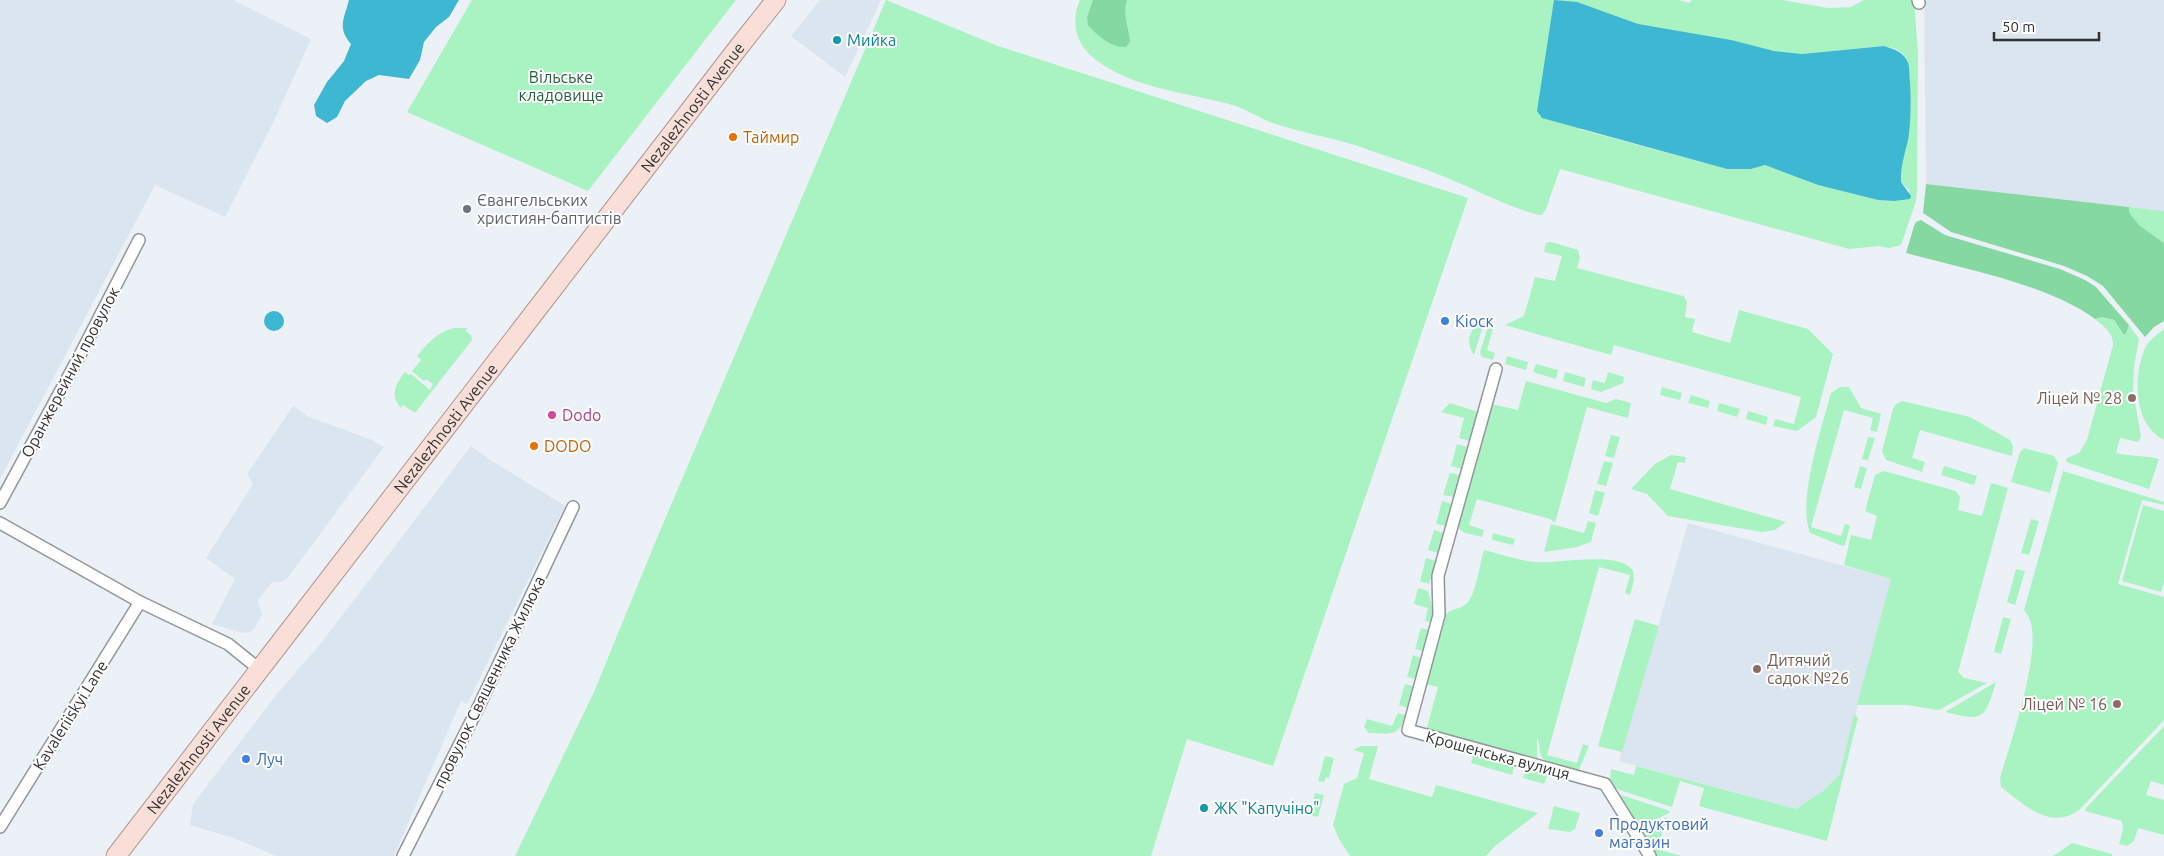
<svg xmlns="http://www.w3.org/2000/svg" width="2164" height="856" font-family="Ubuntu,sans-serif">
	<rect width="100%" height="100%" fill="#ecf1f7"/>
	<!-- built -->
	<path fill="#dae5f0" d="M0 0H233L311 39 273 123 225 217 155 185 0 479Z
		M820 0H881L845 77 791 36Z
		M1924 0H2164V211L1926 184Z
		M293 406 309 417 370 439 384 447 287 579 281 582H272L258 600 262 615 253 631 243 633 212 624 235 579 206 558 253 484 247 474Z
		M471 446 492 461 565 506 467 704 461 701 394 856H276L234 838 190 825 193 804 276 695 322 642Z
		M1688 523 1891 579 1840 774 1823 791 1796 809 1619 761Z"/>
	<!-- green -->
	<path fill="#a8f3c1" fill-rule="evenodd" d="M472 0H736L588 191 407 112Z
		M886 0 998 46 1468 198 1273 766 1187 739 1151 856H515L594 692 657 538Z
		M1080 0H1679L1689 3 1692 0H1782L1828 8 1851 7 1864 0H1914L1918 52 1917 190 1916 201 1901 245 1889 248 1879 246 1849 249 1560 169 1546 209 1542 215H1538C1503 205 1473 188 1440 175 1413 164 1385 156 1358 146 1329 137 1298 132 1270 122 1258 117 1247 110 1236 106 1189 92 1136 90 1096 60 1076 45 1070 23 1080 0ZM1764 42 1776 52 1802 54 1884 46 1896 49 1903 54 1910 89 1908 140 1903 154 1901 182 1910 191 1894 201 1878 200 1818 185 1765 165 1751 169H1727L1579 129 1774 51Z
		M2129 207 2164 211V243L2139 225 2129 212Z
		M1551 242 1578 250 1580 258 1577 268 1683 296 1687 301 1685 317 1695 319 1692 332 1730 343 1739 310 1808 329 1833 354 1816 417 1797 431 1773 426 1775 419 1794 424 1801 397 1614 345 1611 355 1505 325 1524 316 1535 277 1555 281 1562 256 1544 252 1546 243Z
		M2102 317 2114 320 2121 332 2126 334 2129 325 2139 339 2134 367 2133 389 2141 437 2138 442 2120 438 2116 453C2131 457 2145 455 2159 459L2149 489 2066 462 2067 458 2079 453 2087 440 2113 345C2114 333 2103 326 2095 319Z
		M1487 322 1483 326 1474 355C1464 342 1470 324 1487 322Z
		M1489 324 1494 325 1487 350 1495 353 1493 360 1482 357 1480 352Z
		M454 328H467L466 331 471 335 472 340 415 413 403 405 401 408C389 396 396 383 405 372L409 375 411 374 430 390 433 384 426 379 424 381 412 371 421 360 417 356C428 343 437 332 454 328Z
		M2164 329V440C2133 424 2133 377 2145 348 2148 341 2158 334 2164 329Z
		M1507 356 1528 362 1526 370 1505 364Z
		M1536 364 1558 370 1556 379 1533 372Z
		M1565 372 1586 378 1584 387 1563 381Z
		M1608 372 1624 377 1623 383 1601 392 1591 389 1593 380 1605 383Z
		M1526 381 1606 403 1616 399 1631 403 1628 418 1587 407 1555 523 1550 519 1477 499 1469 525 1484 530 1482 537 1465 533 1458 528V522L1491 404 1518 410Z
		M1662 387 1682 393 1680 400 1660 395Z
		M1840 387H1849L1861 408 1881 414 1877 432 1870 430 1873 418 1844 410 1811 527 1841 536 1845 524 1850 526 1845 545 1842 546 1810 533C1797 500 1822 427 1831 393Z
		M1691 395 1710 401 1708 408 1688 403Z
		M1902 401 1970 417 2010 440 2013 446 2012 456 1920 430 1912 458 1925 462 1922 472 1886 460 1882 451 1893 409 1896 404Z
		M1450 403 1478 412 1469 441 1459 438 1464 418 1441 412Z
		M1719 403 1740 409 1737 417 1717 411Z
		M1748 411 1768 417 1766 425 1746 419Z
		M1611 435 1620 437 1614 458 1605 456Z
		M1868 437 1875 438 1868 460 1862 459Z
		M1457 444 1468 447 1462 469 1451 466Z
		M2024 448 2054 456 2058 463 2050 493 2011 482 2020 452Z
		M1671 455 1686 457 1685 463 1678 462 1670 489 1786 522 1775 530 1762 532 1668 516 1647 494 1631 489 1655 464Z
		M1604 461 1613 463 1606 486 1597 484Z
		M1860 466 1867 468 1861 489 1854 487Z
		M1944 466 1977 476 1974 485 1941 475Z
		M1884 471 1956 491 1960 497 1958 510 1982 516 1991 483 2008 488 1958 672 1964 678 1987 683 1939 710 1907 705H1857L1891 579 1844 565 1851 535 1871 540 1877 516 1865 511 1875 475Z
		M2063 471 2164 502V505L2142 500 2118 584 2164 597V720L2080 809C2051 832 2025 805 2001 787L2000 778C2010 744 2042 652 2030 620 2029 617 2026 613 2024 610Z
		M1450 473 1460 475 1454 497 1443 495Z
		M1595 490 1605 493 1598 516 1589 513Z
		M1442 501 1452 504 1446 526 1436 524Z
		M2143 505 2164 511V582L2161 592 2122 581Z
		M2031 519 2039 521 2029 555 2021 553Z
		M1588 521 1596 523 1591 542 1577 547 1544 552 1551 524 1584 533Z
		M1434 530 1444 533 1438 553 1428 550Z
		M1493 533 1515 539 1513 545 1492 540Z
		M1484 550C1501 554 1519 561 1536 562 1557 564 1621 550 1633 571L1634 580 1630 595 1625 593 1630 575 1599 567 1547 755 1577 763 1583 744 1589 746 1578 772C1568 769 1547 767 1542 757 1538 750 1541 744 1537 738V762L1426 731 1438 687 1425 684 1443 618C1450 607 1458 611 1466 604 1476 596 1480 562 1484 550Z
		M1426 558 1436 561 1429 584 1420 581Z
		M2016 569 2025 571 2015 605 2007 602Z
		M1418 588 1428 591 1433 611 1431 622 1425 621 1428 608 1414 604Z
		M2003 617 2011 619 2001 654 1994 652Z
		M1635 619 1659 626 1622 752 1598 746Z
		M1421 628 1429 630 1423 651 1415 649Z
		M1413 655 1421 658 1415 679 1407 677Z
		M1996 682C1985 719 1984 722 1945 712Z
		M1405 684 1413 686 1407 708 1399 705Z
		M1398 713 1405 715C1399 738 1390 733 1369 733L1364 727 1367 719 1392 726Z
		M1854 714 1858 718 1827 841 1699 806 1704 788 1680 781 1672 807 1623 791 1615 788 1610 782 1611 769 1634 775 1636 766 1796 809 1823 791 1840 774Z
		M2164 726V785L2151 781 2146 795 2164 800V835L2138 828 2134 841 2127 846 2119 844 2123 830 2122 821 2085 811 2086 808Z
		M1361 746H1378L1369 779 1432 797 1436 785 1538 813 1495 846 1486 856H1350L1339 839 1333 825 1344 784 1357 778 1364 753 1353 750Z
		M1473 755 1514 767 1512 775 1471 763Z
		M1325 756 1334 758 1329 778 1326 777 1324 782 1318 781Z
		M1525 770 1547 776 1544 784 1523 778Z
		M1612 792 1670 811 1669 813 1635 830Z
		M1315 793 1324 795 1318 817 1309 815Z
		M1554 806 1580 813 1575 829 1570 832 1548 829Z
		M1667 817 1658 847 1660 850 1682 856H1652L1637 832Z
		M2072 843 2112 854V856H2053Z"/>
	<!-- forest -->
	<path fill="#86d8a2" d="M1093 0H1127C1122 16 1129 27 1130 42L1126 47C1111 48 1098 36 1088 25L1087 17Z
		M1926 184 2129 207V212L2139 225 2164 243V321L2154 327 2145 337 2103 286 2087 276 2064 266 1951 232 1923 213Z
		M1921 220 1945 235 2060 269 2085 280 2096 287 2129 325 2126 334H2123L2114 320 2102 317 2095 319C2047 284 1964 269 1906 253L1914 226 1916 222Z"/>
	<!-- water -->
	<path fill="#3eb7d2" d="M349 0H459L449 17 436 27 424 42 420 60 409 79 379 75 366 81 345 101 337 117 327 123 316 116 314 105 327 82 344 61 351 44C337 28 344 19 349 0Z
		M1554 0 1577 2 1638 24 1731 40 1774 51 1802 54 1884 46C1894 49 1904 52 1908 63 1910 68 1909 76 1910 82 1911 98 1911 124 1908 140 1904 157 1901 164 1901 182L1911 196 1910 199 1894 201 1878 200 1818 185 1765 165 1751 169H1727L1542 118 1537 111Z
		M264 321a10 10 0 1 1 20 0a10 10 0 1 1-20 0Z"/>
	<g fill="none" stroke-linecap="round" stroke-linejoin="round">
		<defs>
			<path id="street" d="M1918 0 1919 3
				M1496 369 1438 576 1439 615 1408 730 1605 784 1650 856
				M0 503 80 355 139 240
				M0 523 140 602 228 644 259 669
				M0 827 140 602
				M403 856 478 708 573 507"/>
			<g id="primary">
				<path id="s1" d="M116 856 738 48 776 0"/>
			</g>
		</defs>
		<!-- street casing -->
		<use href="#street" stroke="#92979c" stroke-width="14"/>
		<!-- primary casing -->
		<use href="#primary" stroke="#b0948d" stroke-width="21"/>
		<!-- street -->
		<use href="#street" stroke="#fff" stroke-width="11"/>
		<!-- primary -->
		<use href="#primary" stroke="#f9dfd8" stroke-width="19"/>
	</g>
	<!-- markers -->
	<g fill="#0f9aa8" stroke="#fff" stroke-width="2">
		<circle cx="837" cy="40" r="5"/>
		<circle cx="1204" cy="808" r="5"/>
	</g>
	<g fill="#e8710a" stroke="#fff" stroke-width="2">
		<circle cx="733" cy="137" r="5"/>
		<circle cx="534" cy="446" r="5"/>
	</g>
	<circle fill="#6b7280" stroke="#fff" stroke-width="2" cx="467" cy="209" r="5"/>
	<g fill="#3f7fe0" stroke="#fff" stroke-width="2">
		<circle cx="1445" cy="321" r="5"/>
		<circle cx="246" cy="759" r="5"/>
		<circle cx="1599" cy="833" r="5"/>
	</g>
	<g fill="#8d6e63" stroke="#fff" stroke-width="2">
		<circle cx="2132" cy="398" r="5"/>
		<circle cx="1757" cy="669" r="5"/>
		<circle cx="2117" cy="704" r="5"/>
	</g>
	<circle fill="#d1479c" stroke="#fff" stroke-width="2" cx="552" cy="415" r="5"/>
	<g text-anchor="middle" stroke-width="4" stroke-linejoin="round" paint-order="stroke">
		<!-- culture labels -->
		<g font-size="16" fill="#0d838f" stroke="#fff" text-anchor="start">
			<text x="847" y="46">Мийка</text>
			<text x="1214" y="814">ЖК "Капучіно"</text>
		</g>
		<!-- park labels -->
		<g font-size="16" fill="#245f3c" stroke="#fff">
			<text x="561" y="83">Вільське<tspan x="561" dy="18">кладовище</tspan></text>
		</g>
		<!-- street labels -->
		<g font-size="16" fill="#2f3133" stroke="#fff">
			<text dy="6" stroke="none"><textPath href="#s1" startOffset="945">Nezalezhnosti Avenue</textPath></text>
			<text transform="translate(70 372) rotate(-62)" y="6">Оранжерейний провулок</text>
			<text dy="6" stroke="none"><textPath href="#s1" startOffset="540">Nezalezhnosti Avenue</textPath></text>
			<text transform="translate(489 682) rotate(-64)" y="6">провулок Священника Жилюка</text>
			<text transform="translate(70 715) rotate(-58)" y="6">Kavaleriiskyi Lane</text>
			<text dy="6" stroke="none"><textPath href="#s1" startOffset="135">Nezalezhnosti Avenue</textPath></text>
			<text transform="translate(1498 755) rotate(15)" y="6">Крошенська вулиця</text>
		</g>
		<!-- food labels -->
		<g font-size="16" fill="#c56008" stroke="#fff" text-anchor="start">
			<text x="743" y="143">Таймир</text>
			<text x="544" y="452">DODO</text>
		</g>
		<!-- worship labels -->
		<g font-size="16" fill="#5b616d" stroke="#fff" text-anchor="start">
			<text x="477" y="206">Євангельських<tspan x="477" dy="18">християн-баптистів</tspan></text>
		</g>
		<!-- shop labels -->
		<g font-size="16" fill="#366cbe" stroke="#fff" text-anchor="start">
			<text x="1455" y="327">Кіоск</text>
			<text x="256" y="765">Луч</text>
			<text x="1609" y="830">Продуктовий<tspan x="1609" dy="18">магазин</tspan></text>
		</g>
		<!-- education labels -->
		<g font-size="16" fill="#785e54" stroke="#fff" text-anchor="end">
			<text x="2122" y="404">Ліцей № 28</text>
			<text x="1767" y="666" text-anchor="start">Дитячий<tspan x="1767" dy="18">садок №26</tspan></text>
			<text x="2107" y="710">Ліцей № 16</text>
		</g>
		<!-- hotel labels -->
		<g font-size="16" fill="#b23c85" stroke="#fff" text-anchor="start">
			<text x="562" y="421">Dodo</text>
		</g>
	</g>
	<!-- scale -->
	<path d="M1994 32v8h105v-8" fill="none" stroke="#2f3133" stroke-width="2.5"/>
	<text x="2002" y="32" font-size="15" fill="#2f3133" stroke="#ffffff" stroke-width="4" paint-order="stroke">50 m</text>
</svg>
